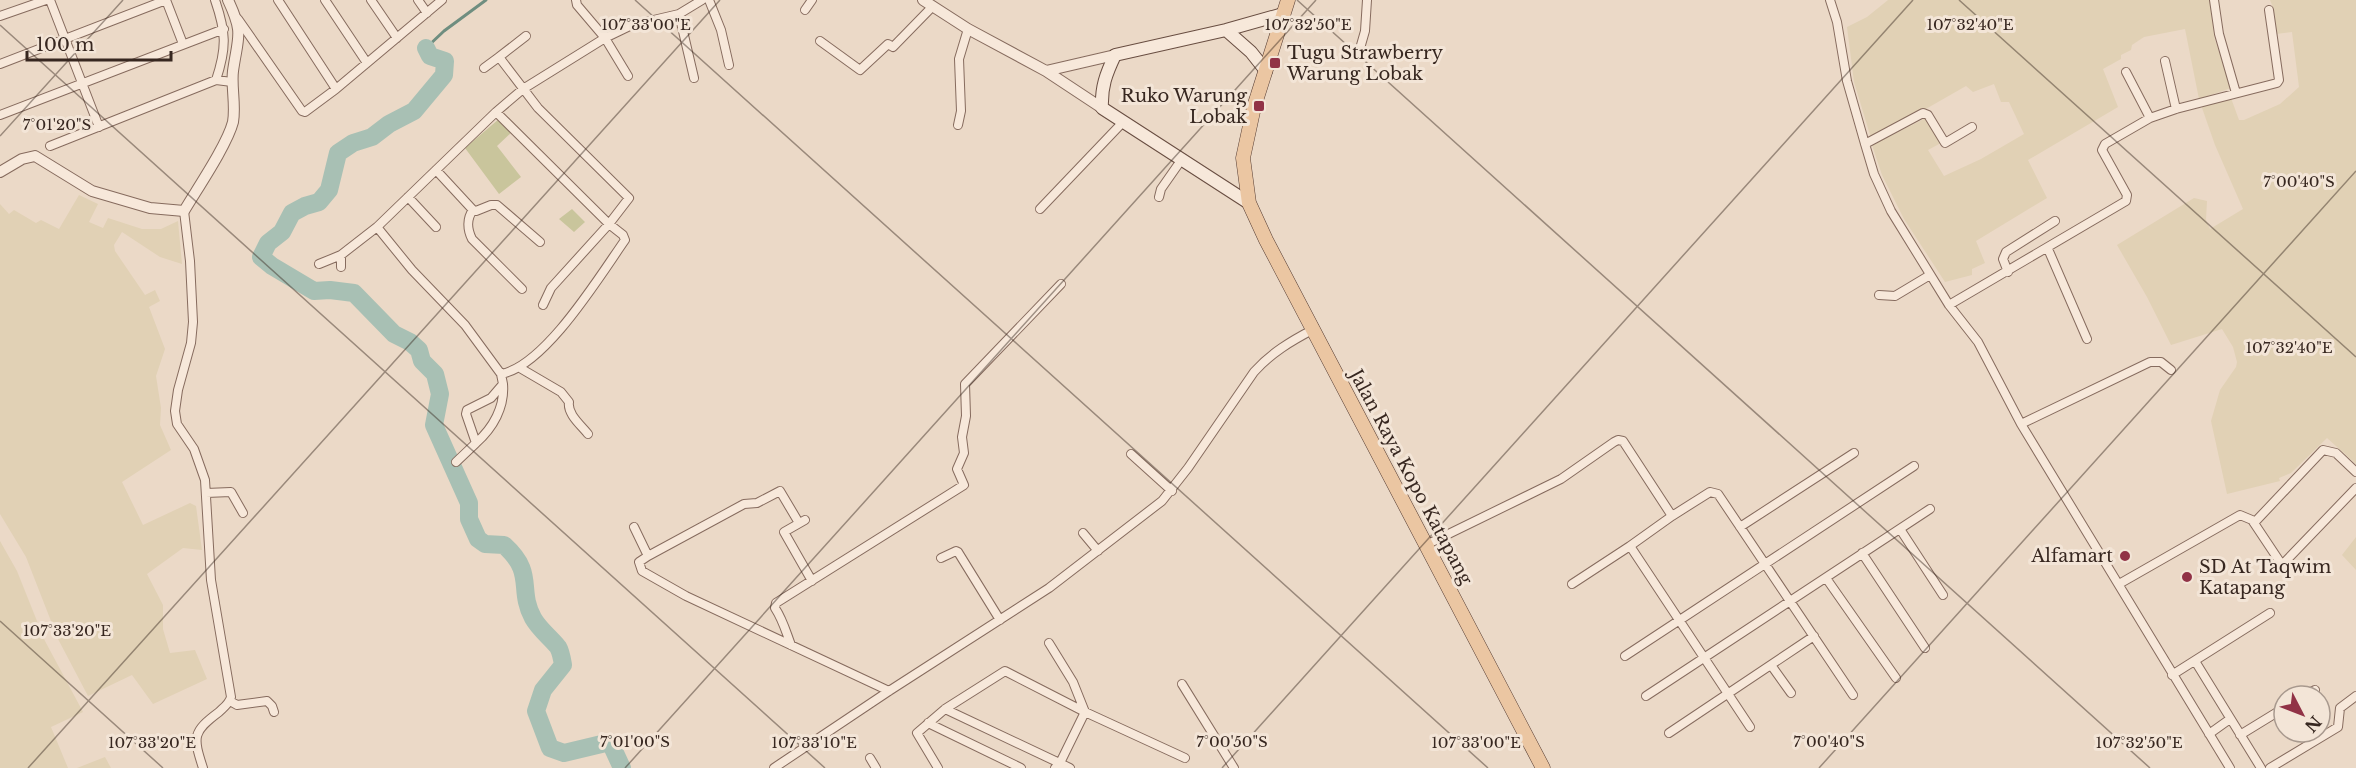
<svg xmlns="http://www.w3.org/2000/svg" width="2356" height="768" font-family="'Libre Baskerville',serif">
	<rect width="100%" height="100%" fill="#ebd9c7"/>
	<!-- farmland -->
	<path fill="#e1d1b5" d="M1888 0H2212L2214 37 2231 88 2199 99 2185 29 2144 37 2132 45 2131 50 2121 55V59L2103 69 2118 107 2028 160 2047 198 1976 241 1985 263 1972 269V275L1945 282 1904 219 1882 175 1872 145 1926 118 1941 143 1928 150 1944 176 1981 159 2024 134 2009 102H2001L1994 84 1973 92 1966 86 1896 126 1871 138 1854 82 1847 27 1867 17Z
		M2270 0H2356V464L2327 438 2291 473 2279 478 2280 481 2227 494 2211 421 2220 390 2236 367 2237 362 2233 347 2222 329 2171 345 2147 297 2117 245 2194 198 2207 201 2206 220 2210 229 2243 209 2215 145 2201 105 2231 98 2239 120H2244L2280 104 2299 87 2292 32 2276 34 2274 10Z
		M79 195 98 204 89 222 103 228 108 218 142 229H161L178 221 182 264 160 257 122 232 114 245 115 251 145 295 155 290 160 301 149 307 165 349 156 376 161 408 160 425 171 450 122 482 143 525 190 503 196 506 202 550 183 548 147 574 163 605V629L170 653 195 650 207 679 153 704 132 675 88 696 58 639 26 557 0 514V204L9 214 14 210 36 223 41 220 59 229Z
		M2356 537V570L2342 555Z
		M0 541 17 571 45 641 83 712 51 727 68 768H0Z
		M105 757 111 768H77Z"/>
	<!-- green -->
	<path fill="#c9c59c" d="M499 119 514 130 497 146 521 177 499 194 465 148Z
		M572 209 585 222 574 232 559 219Z"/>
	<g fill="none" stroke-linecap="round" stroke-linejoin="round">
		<!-- stream -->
		<path stroke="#6f8e80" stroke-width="3" d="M426 48 444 31 486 0"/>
		<!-- river -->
		<path stroke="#a8c0b4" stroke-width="18" d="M426 48 430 56 445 61 444 75 414 111 389 124 372 137 353 143 338 153 329 190 319 202 305 206 292 213 282 232 268 243 261 257 272 266 314 291 330 290 354 293 394 334 410 342 419 350 422 361 435 374 440 394 434 425 469 503V519L478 539 485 544 504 545C536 574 517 588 533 618 539 629 550 637 558 647 561 652 562 659 563 665L543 690 536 711 550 748 564 753 610 742 622 768"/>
		<defs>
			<path id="minor" d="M50 0 99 127
				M166 0 183 44
				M215 0C226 32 227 47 216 80
				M278 0 336 89
				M325 0 367 63
				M371 0 397 38
				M418 0 427 13
				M709 0 721 30 729 65
				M1830 0 1837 22 1847 81 1865 144 1874 174 1891 211 1949 305 1978 342 2021 424 2230 768
				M2214 0 2219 34 2236 93
				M805 10 812 0
				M679 14 694 78
				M0 16 46 0
				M238 19 302 111 305 112 336 89 442 0
				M526 36 499 57 538 108 629 198 609 224 551 288 543 305
				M820 41 860 70 888 44 893 47 933 6
				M1359 52 1365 31 1367 0
				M2165 61 2176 109
				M0 64 166 0
				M484 68 499 57
				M2126 72 2150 118
				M628 76 605 38 632 25 679 14 702 0
				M496 112 609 224 623 235 625 240C599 277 545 366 501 374
				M0 115 224 29
				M958 125 961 111 959 59 968 29
				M1865 144 1923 113 1928 115 1945 143 1972 127
				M50 146 216 80 232 82
				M436 170 473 210 476 211 491 205H497L540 242
				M408 197 436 227
				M1159 197 1161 189 1182 159
				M1040 209 1124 121
				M473 210C467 218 467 229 472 239L522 289
				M184 211 190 261 193 322 191 343 178 390 175 411 177 424 194 449 205 480 211 580 231 697C229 704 224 707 219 712 192 732 193 737 203 768
				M2048 249 2087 339
				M341 255V267
				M319 264 341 255 377 227
				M2008 272 2003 259 2006 252 2055 221
				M1879 295 1895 296 1930 275
				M1949 305 2126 201 2127 195 2102 150 2105 144 2150 118 2176 109 2277 83 2279 80 2269 10
				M520 368 561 392 569 402C567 414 581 425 588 434
				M2021 424 2150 362H2161L2171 370
				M476 443C493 428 505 407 503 384
				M1131 454 1172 491
				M456 462 476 443 466 414 467 410 491 398 503 384 501 374 465 325 412 270 377 227 496 112 523 89 605 38 577 5 576 0
				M206 493 231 492 243 513
				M1672 516 1710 492 1718 494 1853 695
				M805 520 784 532 812 581
				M2254 523 2323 450 2336 453 2356 472
				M634 527 648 556 744 504 757 503 780 491 799 523
				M1740 527 1854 453
				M1900 529 1943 595
				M1083 533 1098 551
				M1426 545 1561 479 1614 442 1618 440 1623 441 1672 516 1630 546 1750 727
				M1862 553 1925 648
				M648 556 639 562 642 571 686 596 889 691
				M941 558 956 551 958 552 1000 620
				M1826 578 1896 678
				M1572 584 1630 546
				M2119 584 2240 515 2252 520 2282 565 2356 488
				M1049 643 1073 682 1085 712 1060 763 1055 768
				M791 645C786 632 783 620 775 608L776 603 964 485 957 469 964 453 962 437 966 416 965 384 1061 284
				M1625 656 1914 466
				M2195 661 2261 768
				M1771 665 1791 693
				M2172 675 2270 613
				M1182 684 1234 768
				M1646 696 1930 509
				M2304 696 2315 690
				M230 701 237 705 267 701 272 706 274 712
				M945 709 1070 768
				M928 723 1021 768
				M1669 733 1814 636
				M2209 734 2230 719
				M2240 735 2284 708
				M870 758 876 768
				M774 768 889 691 1049 588 1162 501 1188 468 1254 372C1271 353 1291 341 1314 329
				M938 768 917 733 945 709 1005 671 1085 712 1185 758
				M2270 768 2338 727 2340 708 2356 696"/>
			<path id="tertiary" d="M923 0 968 29 1046 71 1102 108
				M1046 71 1115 55
				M0 172 22 159 35 156 92 191 150 208 184 211C197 189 227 145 233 122 236 105 231 87 233 71 238 36 244 34 228 0"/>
			<path id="secondary" d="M1226 30 1251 52 1266 71
				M1249 203 1102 108C1101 87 1106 74 1115 55L1226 30 1283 14"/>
			<path id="primary" d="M1288 0 1254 107 1243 158 1249 203 1266 240 1543 768"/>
		</defs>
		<!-- minor casing -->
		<use href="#minor" stroke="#866b5e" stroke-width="10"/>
		<!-- tertiary casing -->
		<use href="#tertiary" stroke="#866b5e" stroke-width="12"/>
		<!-- secondary casing -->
		<use href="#secondary" stroke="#684d41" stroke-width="14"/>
		<!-- primary casing -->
		<use href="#primary" stroke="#543b32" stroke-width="15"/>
		<!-- minor -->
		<use href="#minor" stroke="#f7e8da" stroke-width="8"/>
		<!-- tertiary -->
		<use href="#tertiary" stroke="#f7e8da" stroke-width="10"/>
		<!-- secondary -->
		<use href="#secondary" stroke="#f7e8da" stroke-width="12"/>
		<!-- primary -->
		<use href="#primary" stroke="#ebc6a2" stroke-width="14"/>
	</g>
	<!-- ticks -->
	<path fill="none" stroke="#372720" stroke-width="1.5" stroke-opacity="0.45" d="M635 0 1488 768M1297 0 2150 768M1959 0 2356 357M0 25 825 768M0 136 123 0M0 621 163 768M28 768 720 0M625 768 1316 0M1222 768 1913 0M1819 768 2356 171"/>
	<!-- markers -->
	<g fill="#913246" stroke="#f3e5d7" stroke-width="2">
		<rect x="1269" y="57" width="12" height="12" rx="3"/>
		<rect x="1253" y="100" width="12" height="12" rx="3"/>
		<circle cx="2125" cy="556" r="6"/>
		<circle cx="2187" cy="577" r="6"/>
	</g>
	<g text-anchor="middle" stroke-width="6" stroke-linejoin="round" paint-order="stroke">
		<!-- poi labels -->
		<g font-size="18" fill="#372720" stroke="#f3e5d7" text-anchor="start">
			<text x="1287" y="59">Tugu Strawberry<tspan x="1287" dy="21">Warung Lobak</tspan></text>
			<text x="1247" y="102" text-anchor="end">Ruko Warung<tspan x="1247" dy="21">Lobak</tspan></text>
			<text x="2113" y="562" text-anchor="end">Alfamart</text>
			<text x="2199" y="573">SD At Taqwim<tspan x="2199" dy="21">Katapang</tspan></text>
		</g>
		<!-- street labels -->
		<g font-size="18" fill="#372720" stroke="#f3e5d7">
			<text transform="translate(1411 477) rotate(62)" y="6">Jalan Raya Kopo Katapang</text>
		</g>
	</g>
	<g font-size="15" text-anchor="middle" fill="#372720" stroke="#f3e5d7" stroke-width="6" stroke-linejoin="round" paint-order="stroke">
		<text x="646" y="30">107°33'00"E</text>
		<text x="1308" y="30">107°32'50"E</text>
		<text x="1970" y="30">107°32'40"E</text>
		<text x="57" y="130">7°01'20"S</text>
		<text x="2299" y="187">7°00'40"S</text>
		<text x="2289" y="353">107°32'40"E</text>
		<text x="67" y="636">107°33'20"E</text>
		<text x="635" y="747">7°01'00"S</text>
		<text x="1232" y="747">7°00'50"S</text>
		<text x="1829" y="747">7°00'40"S</text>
		<text x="152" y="748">107°33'20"E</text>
		<text x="814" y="748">107°33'10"E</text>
		<text x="1476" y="748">107°33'00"E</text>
		<text x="2139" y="748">107°32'50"E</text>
	</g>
	<!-- north arrow -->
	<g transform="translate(2302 714) rotate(132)"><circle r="28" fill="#f3e5d7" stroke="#a8998e" stroke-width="1.5"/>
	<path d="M0-4.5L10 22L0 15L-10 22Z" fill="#913246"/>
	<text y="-9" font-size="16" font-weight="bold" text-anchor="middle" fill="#372720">N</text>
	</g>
	<!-- scale -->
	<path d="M27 51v9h144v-9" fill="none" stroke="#372720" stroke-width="3"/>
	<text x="36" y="51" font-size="18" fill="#372720" stroke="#f3e5d7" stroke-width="4.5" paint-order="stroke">100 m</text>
</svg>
